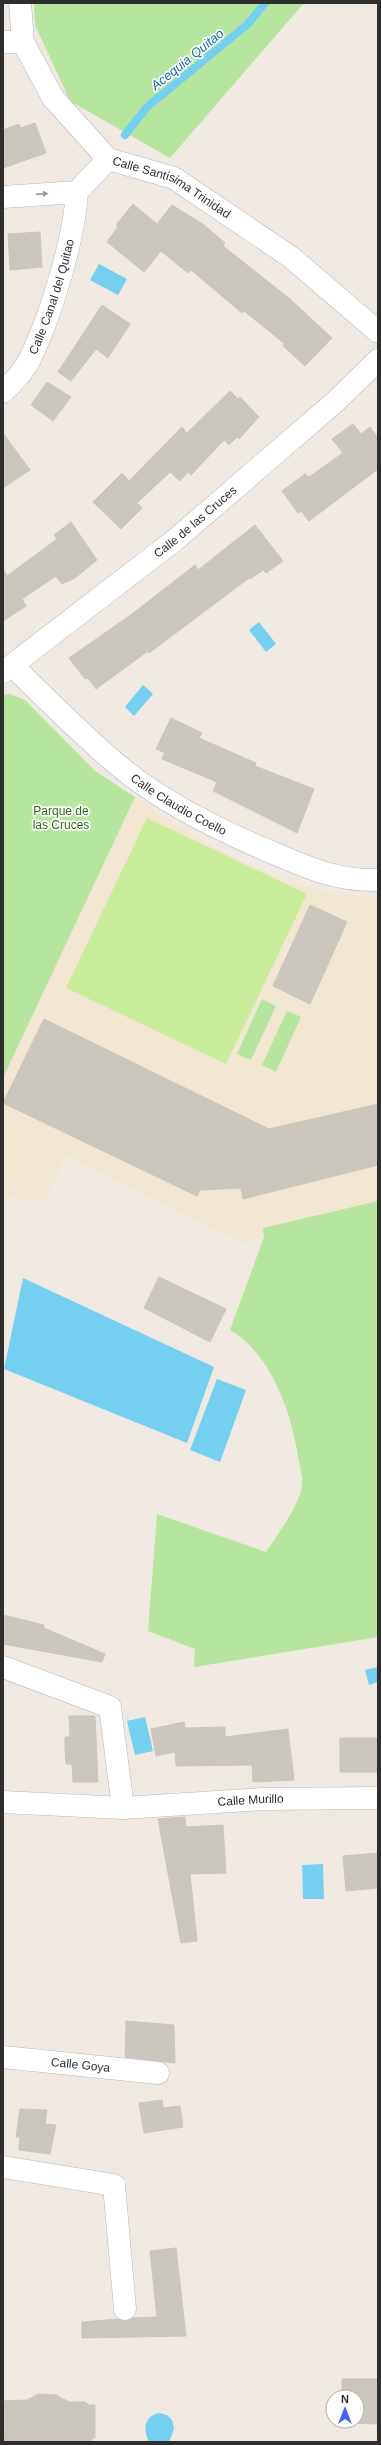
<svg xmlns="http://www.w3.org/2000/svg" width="381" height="2445" font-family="Arial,sans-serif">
	<rect width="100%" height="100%" fill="#efe9e1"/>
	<!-- education -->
	<path fill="#f0e6d1" d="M135 797 170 822 237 860 293 883 341 895 378 896V1201L264 1228V1237L242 1243 65 1156 46 1201 3 1197V1078Z"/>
	<!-- green -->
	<path fill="#b6e59e" d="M34 3H304L170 158 70 101 35 25Z
		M10 694 25 700 95 771 135 797 3 1078V695Z
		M262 999 276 1006 251 1060 237 1054Z
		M287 1011 301 1017 276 1072 262 1065Z
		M378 1201V1637L194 1667 195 1649 148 1631 157 1514 266 1552C276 1537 301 1503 302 1485 303 1478 300 1468 299 1461 292 1415 272 1354 230 1330L264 1237 263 1228Z"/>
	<!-- pitch -->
	<path fill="#c9ec9a" d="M147 818 307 894 226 1064 66 988Z"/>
	<!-- water -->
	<path fill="#75cff0" d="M99 264 127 279 118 295 90 280Z
		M259 622 276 644 266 652 249 630Z
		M143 685 153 694 134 716 125 707Z
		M23 1278 214 1367 187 1443 4 1369Z
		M217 1379 246 1390 220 1462 190 1450Z
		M378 1667V1682L369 1685 365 1670Z
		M145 1717 153 1751 135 1755 127 1721Z
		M323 1864 324 1899H303L302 1865Z
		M159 2413 167 2415 172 2420 174 2429 169 2442H149C143 2430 144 2416 159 2413Z"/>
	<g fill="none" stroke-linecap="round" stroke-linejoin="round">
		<!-- stream -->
		<path stroke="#75cff0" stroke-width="8" d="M125 135 147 107 248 24 265 3"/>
	</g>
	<!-- building -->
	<path fill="#cbc7bf" stroke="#cbc5ba" d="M35 123 46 153 3 168V130L19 124 21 128Z
		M133 204 157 224 172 205 204 225 225 243 223 246 290 299 332 338 305 366 283 346 285 344 244 311 242 313 191 270 188 273 161 251 144 272 107 242 118 227 116 225Z
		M40 232 42 267 10 270 8 234Z
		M102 305 130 324 108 358 96 349 71 381 58 372Z
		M47 382 71 397 53 421 31 405Z
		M230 391 238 399 240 397 259 417 239 439 237 437 229 445 224 440 191 475 188 472 180 481 170 472 137 503 142 508 121 529 93 502 122 473 129 481 182 427 187 433Z
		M353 424 361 434 370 427 378 438V469L309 521 301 511 298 513 282 491 305 474 309 477 343 453 332 439Z
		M3 433 30 470 3 488Z
		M71 522 97 560 75 578 62 584 56 576 22 599 26 606 3 621V569L7 576 57 539 54 535Z
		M255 525 283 561 266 573 263 570 250 579 249 578 149 653 148 651 96 689 88 678 85 679 69 658 132 614 195 565 198 570Z
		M171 718 202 733 199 738 256 763 255 766 314 789 297 833 213 791 217 782 162 759 165 753 156 749Z
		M310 905 347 922 310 1004 273 986Z
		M44 1019 269 1129 378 1104V1165L243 1199 241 1188 200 1190 197 1196 3 1103Z
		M159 1277 226 1309 210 1342 144 1308Z
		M3 1615 44 1625V1628L105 1654 102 1662 3 1644Z
		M69 1716H95L98 1782H73L72 1764H66L65 1750V1737H70Z
		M184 1722 185 1728 225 1727V1737L288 1729 294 1780 253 1782 252 1765 176 1766 175 1752 156 1756 151 1729Z
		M340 1738H378V1772H340Z
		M185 1817 186 1827 223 1825 226 1873 190 1874 197 1941 181 1943 158 1819Z
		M378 1853V1888L346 1891 343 1856Z
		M126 2021 174 2025 175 2063 125 2057Z
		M162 2100 163 2108 180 2106 183 2127 144 2133 139 2103Z
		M20 2109 47 2110 45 2124 56 2125 50 2154 19 2150 20 2137H16Z
		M176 2248 186 2336 82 2338V2322L119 2319 126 2321 133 2318 157 2317 150 2251Z
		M342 2379H378V2424L342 2423V2421H357V2397H342Z
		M39 2394 56 2395 69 2402H85L89 2405H95V2438H92V2442H4L3 2401 27 2400Z"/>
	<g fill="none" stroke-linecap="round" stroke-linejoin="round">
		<defs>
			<g id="minor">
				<path id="s1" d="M20 3 23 42 53 98 108 159 174 178 292 258 378 332"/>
				<path d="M3 42H23"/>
				<path d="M3 197 77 192 108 159"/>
				<path id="s2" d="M3 392C13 383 23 372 30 359 51 315 74 241 77 192"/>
				<path id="s3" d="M13 666C45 698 77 730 112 760 157 800 216 829 271 852 308 868 337 881 378 880"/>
				<path id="s4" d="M3 672 175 540 335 402 378 360"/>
				<path d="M3 1667 110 1707 123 1808"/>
				<path id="s5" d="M3 1802 123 1808 264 1799 378 1798"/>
				<path id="s6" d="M3 2057 158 2073"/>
				<path d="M3 2167 114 2185 125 2309"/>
			</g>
		</defs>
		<!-- minor casing -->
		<use href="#minor" stroke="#b4b7c1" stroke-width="23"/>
		<!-- minor -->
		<use href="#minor" stroke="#fff" stroke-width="22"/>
	</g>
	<!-- one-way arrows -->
	<defs><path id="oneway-solid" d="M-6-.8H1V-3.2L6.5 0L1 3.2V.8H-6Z"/></defs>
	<use fill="#969696" href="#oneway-solid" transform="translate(42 194) rotate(-4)"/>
	<g text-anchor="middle" stroke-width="3.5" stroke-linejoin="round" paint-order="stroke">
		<!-- street labels -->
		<g font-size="12" fill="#2e2e2e" stroke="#fff">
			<text dy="4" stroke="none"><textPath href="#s1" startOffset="255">Calle Santísima Trinidad</textPath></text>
			<text dy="4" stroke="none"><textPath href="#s2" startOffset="109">Calle Canal del Quitao</textPath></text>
			<text dy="4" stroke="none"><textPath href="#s4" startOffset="244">Calle de las Cruces</textPath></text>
			<text dy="4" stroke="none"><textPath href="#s3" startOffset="217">Calle Claudio Coello</textPath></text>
			<text dy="4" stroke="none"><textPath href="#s5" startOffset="248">Calle Murillo</textPath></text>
			<text dy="4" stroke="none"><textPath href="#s6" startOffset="78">Calle Goya</textPath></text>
		</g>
		<!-- park labels -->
		<g font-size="12" fill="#2c6e1b" stroke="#fff">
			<text x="61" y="815">Parque de<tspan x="61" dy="14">las Cruces</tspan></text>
		</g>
		<!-- water labels -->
		<g font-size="13" font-style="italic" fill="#0d6fa3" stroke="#fff">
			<text transform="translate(187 59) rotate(-39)" y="5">Acequia Quitao</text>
		</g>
	</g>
	<!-- border -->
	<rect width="381" height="2445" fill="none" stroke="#2e2e2e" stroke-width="8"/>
	<!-- north arrow -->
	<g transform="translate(345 2409)"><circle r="19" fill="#ffffff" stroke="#ababab"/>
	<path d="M0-3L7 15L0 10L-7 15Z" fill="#4264fb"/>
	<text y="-6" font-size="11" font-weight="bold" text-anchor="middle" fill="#2e2e2e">N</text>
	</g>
</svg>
